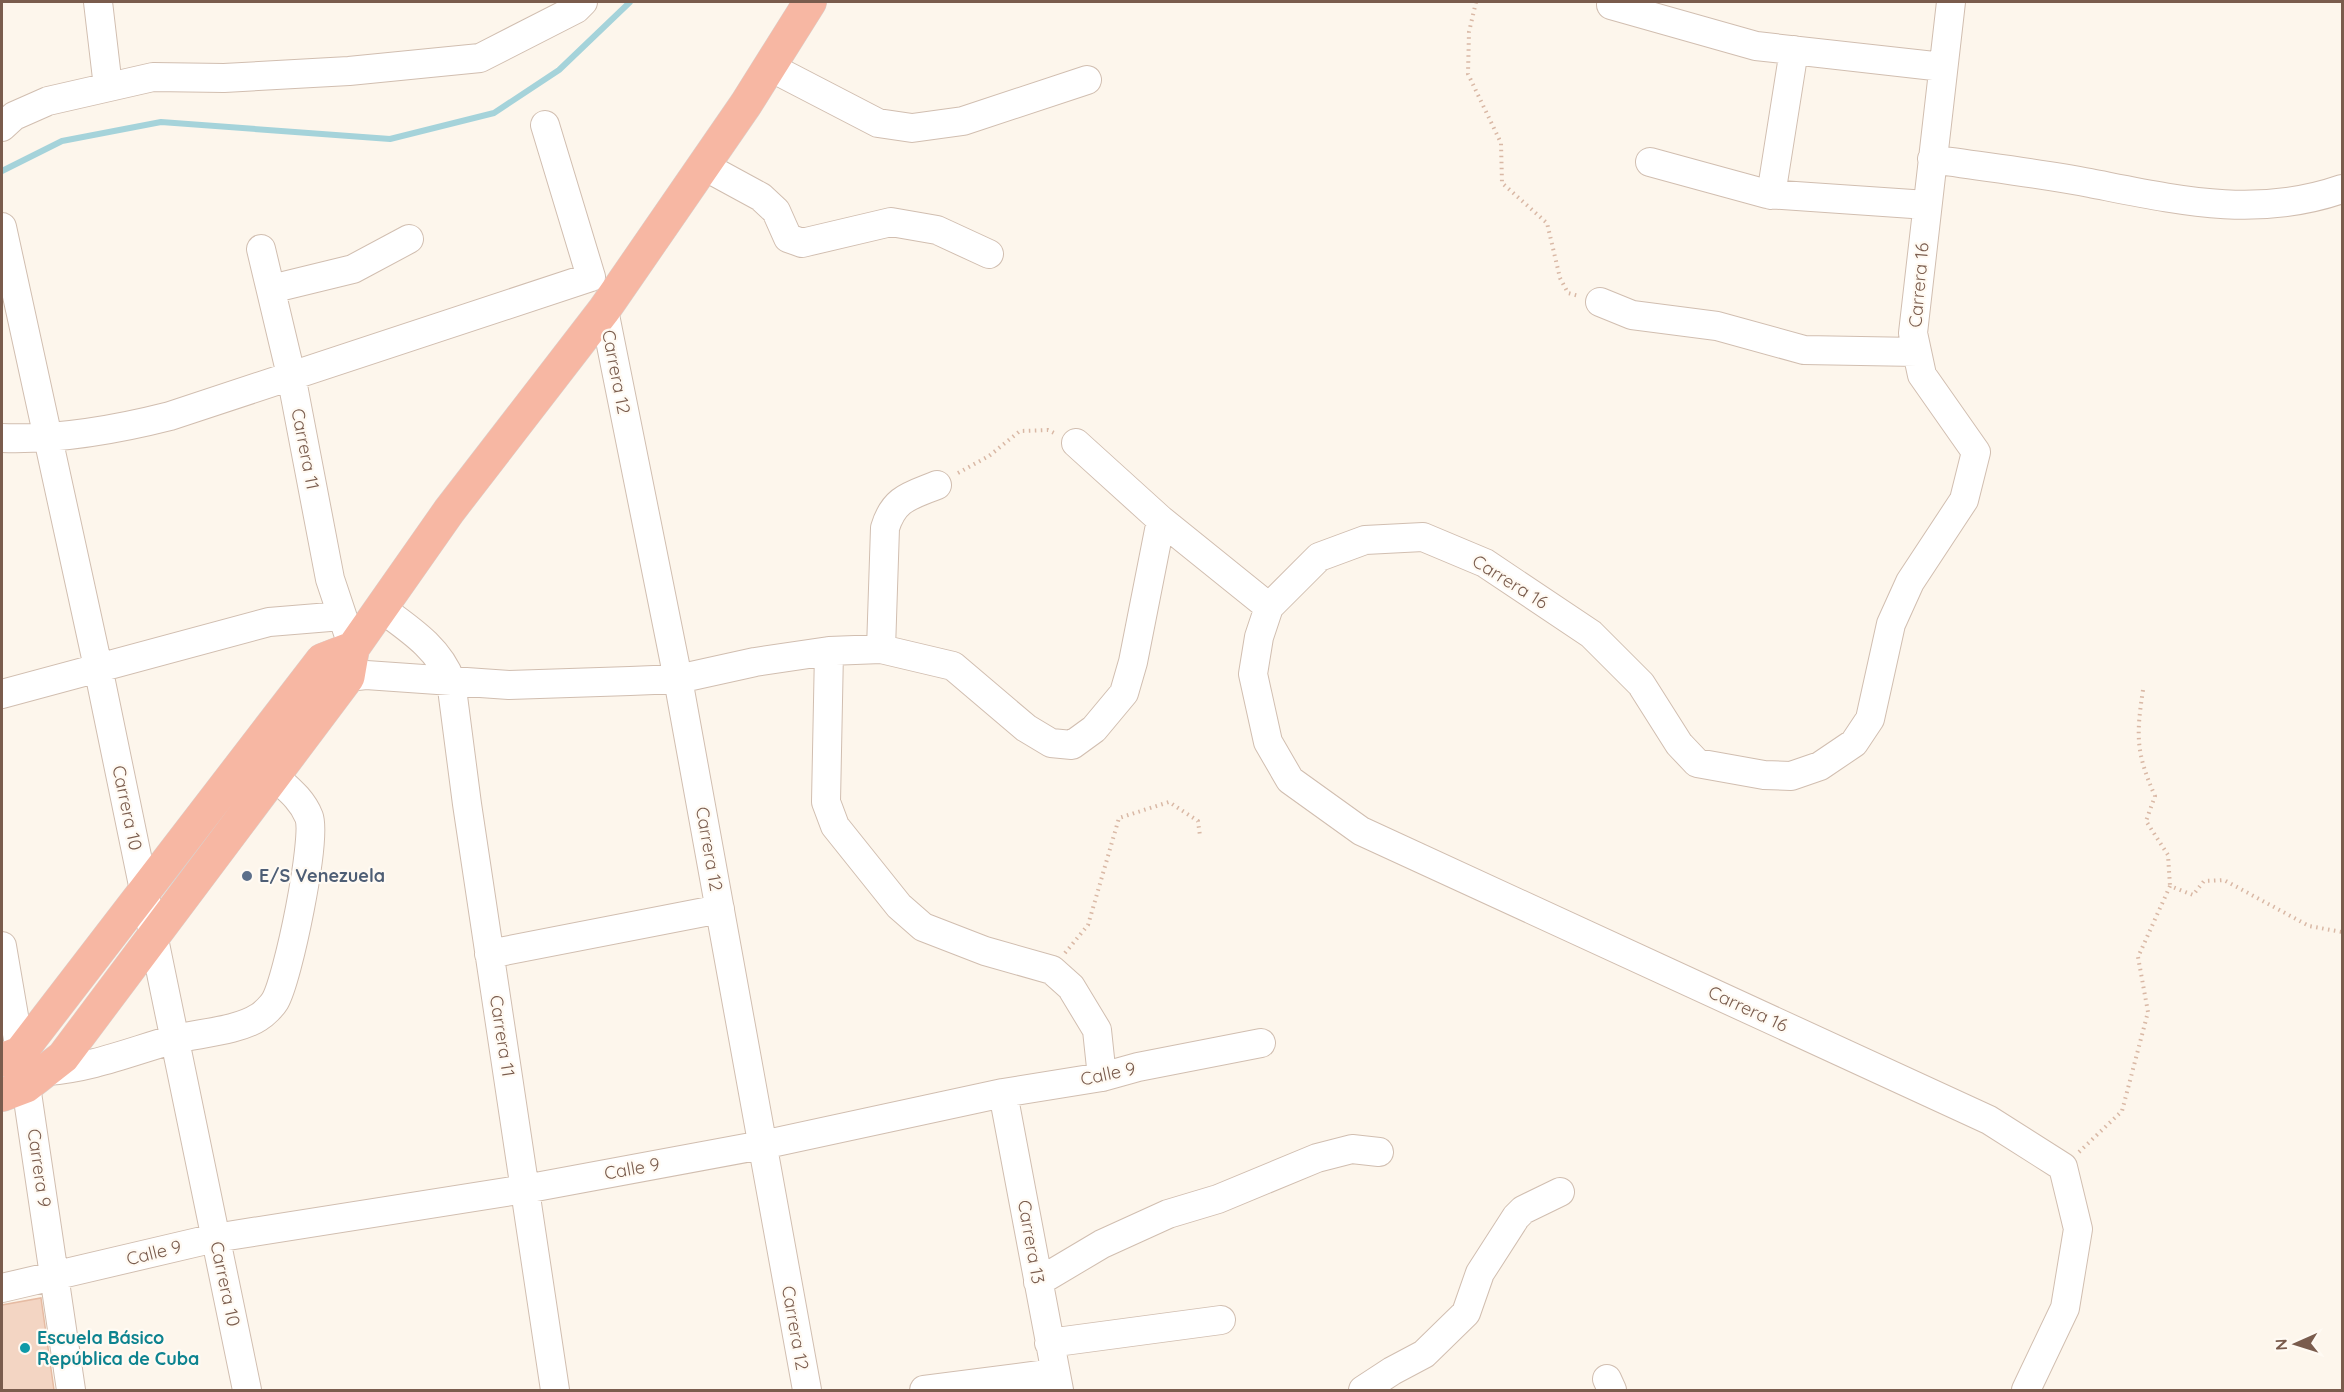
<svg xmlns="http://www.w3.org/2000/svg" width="2344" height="1392" font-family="Quicksand,sans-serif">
	<rect width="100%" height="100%" fill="#fdf6ec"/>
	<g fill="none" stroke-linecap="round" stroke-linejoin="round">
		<!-- stream -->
		<path stroke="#a5d3da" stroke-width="6" d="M2 171 62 141 161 122 390 139 494 113 559 70 630 2"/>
	</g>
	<!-- building -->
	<path fill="#f3d5c3" stroke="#e6bba3" stroke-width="1.5" d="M41 1298 54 1390H2V1305Z"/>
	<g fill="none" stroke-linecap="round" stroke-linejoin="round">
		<defs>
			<path id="minor" d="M98 2 108 87
				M1951 2 1913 333 1922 375 1976 452 1964 500 1910 582 1891 624 1870 719 1854 743 1820 766 1791 776 1764 775 1697 763 1679 744 1641 684 1591 634 1485 563 1423 537 1365 540 1319 557 1269 607 1259 637 1253 674 1268 742 1290 780 1361 831 1989 1120 2063 1167 2078 1229 2065 1308 2026 1390
				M1611 5 1756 46 1943 67
				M770 67 878 123 912 128 963 121 1087 80
				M545 125 591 277
				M2 127 14 116 48 101 153 77 224 78 349 71 480 58 576 9 583 2
				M1932 159C1984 167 2038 173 2090 183 2177 200 2256 219 2342 189
				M1650 162 1767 194 1927 205
				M704 166 761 197 776 211 788 238 802 243 891 222 937 230 989 254
				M1771 195 1794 50
				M2 227 98 667 247 1390
				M261 249 291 375 330 579 353 648
				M271 289 353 269 409 239
				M1600 302 1632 315 1717 326 1804 350 1917 352
				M604 310 678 679 807 1390
				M2 438C59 440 115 430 170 416L591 277
				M1076 443 1161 520 1269 607
				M382 609C409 629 439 648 451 681L467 804 555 1390
				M881 649 885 528C894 498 910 496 937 485
				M829 651 826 802 835 826 899 906 923 927 985 951 1052 970 1071 987 1097 1030 1102 1077
				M348 677 366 675 509 685 630 681 678 679 755 662 829 651 881 649 953 666 1026 728 1051 743 1072 745 1094 729 1124 693 1133 662 1161 520
				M2 694 269 622 342 616
				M2 946 26 1086 71 1390
				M489 954 720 909
				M47 1071C92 1068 132 1051 175 1039 200 1033 238 1031 259 1017 264 1014 272 1006 275 1001 288 979 317 838 309 817 302 799 287 788 274 776
				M1003 1093 1059 1390
				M1038 1282 1102 1244 1168 1214 1218 1199 1317 1158 1352 1149 1379 1152
				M2 1288 215 1238 525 1189 762 1145 1003 1093 1102 1077 1138 1067 1261 1043
				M1049 1343 1221 1320
				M1607 1379 1612 1390
				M924 1390 1055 1373
				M1363 1390 1392 1371 1424 1354 1466 1313 1480 1273 1516 1217 1523 1210 1560 1192"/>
			<path id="highway" d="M2 1060 20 1053 322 660 353 648
				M2 1095 26 1086 63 1057 348 677 353 648 449 511 604 310 746 104 810 2"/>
		</defs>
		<!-- minor casing -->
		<use href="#minor" stroke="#d1beb0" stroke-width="30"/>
		<!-- highway casing -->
		<use href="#highway" stroke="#dad1cd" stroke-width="34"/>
		<!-- path -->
		<path stroke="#d9b8a5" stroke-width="4" stroke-dasharray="1.5 4.5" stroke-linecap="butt" d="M1476 2 1469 32 1468 74 1501 143 1502 183 1547 223 1560 278 1568 293 1579 296
			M958 473 989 456 1020 431 1048 430 1056 434
			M2143 690C2136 736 2136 753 2155 796L2146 821 2168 855 2170 886
			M1065 953 1088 925 1119 818 1169 802 1198 821 1200 836
			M2079 1152 2122 1111 2148 1012 2138 957 2170 886 2193 895 2204 881 2224 880 2309 926 2342 932"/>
		<!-- minor -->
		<use href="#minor" stroke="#fff" stroke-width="28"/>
		<!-- highway -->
		<use href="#highway" stroke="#f7b7a3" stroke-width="33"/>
	</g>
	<!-- markers -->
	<circle fill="#5c6f8a" stroke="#fffaf3" stroke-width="2" cx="247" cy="876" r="6"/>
	<circle fill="#0f9aa8" stroke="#fffaf3" stroke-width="2" cx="25" cy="1348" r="6"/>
	<g text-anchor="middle" stroke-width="4.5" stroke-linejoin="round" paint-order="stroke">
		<!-- street labels -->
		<g font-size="18" fill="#7a5c4d" stroke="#fffaf3">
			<text transform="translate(1919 285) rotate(-85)" y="6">Carrera 16</text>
			<text transform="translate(616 372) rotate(79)" y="6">Carrera 12</text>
			<text transform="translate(305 449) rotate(79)" y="6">Carrera 11</text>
			<text transform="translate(1510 582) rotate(32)" y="6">Carrera 16</text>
			<text transform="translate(127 808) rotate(78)" y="6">Carrera 10</text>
			<text transform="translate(709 849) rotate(80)" y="6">Carrera 12</text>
			<text transform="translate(1748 1009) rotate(25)" y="6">Carrera 16</text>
			<text transform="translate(502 1036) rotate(81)" y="6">Carrera 11</text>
			<text transform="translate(1108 1074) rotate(-12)" y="6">Calle 9</text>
			<text transform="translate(39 1168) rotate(82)" y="6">Carrera 9</text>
			<text transform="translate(632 1169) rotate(-10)" y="6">Calle 9</text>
			<text transform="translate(1031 1242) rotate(80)" y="6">Carrera 13</text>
			<text transform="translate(154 1253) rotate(-14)" y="6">Calle 9</text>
			<text transform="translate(225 1284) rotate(78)" y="6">Carrera 10</text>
			<text transform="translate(795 1328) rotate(80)" y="6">Carrera 12</text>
		</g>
		<!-- service labels -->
		<g font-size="18" font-weight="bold" fill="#4e5e75" stroke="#fffaf3" text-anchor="start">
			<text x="259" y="882">E/S Venezuela</text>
		</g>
		<!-- culture labels -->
		<g font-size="18" font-weight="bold" fill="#0d838f" stroke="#fffaf3" text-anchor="start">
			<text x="37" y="1344">Escuela Básico<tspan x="37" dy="21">República de Cuba</tspan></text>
		</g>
	</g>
	<!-- border -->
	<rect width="2344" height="1392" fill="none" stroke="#7a5c4d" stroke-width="6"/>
	<!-- north arrow -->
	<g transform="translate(2296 1344) rotate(267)" stroke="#fffaf3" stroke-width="4.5" paint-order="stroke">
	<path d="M0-4.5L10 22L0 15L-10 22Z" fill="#7a5c4d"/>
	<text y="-9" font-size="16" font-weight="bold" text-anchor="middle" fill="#7a5c4d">N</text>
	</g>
</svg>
